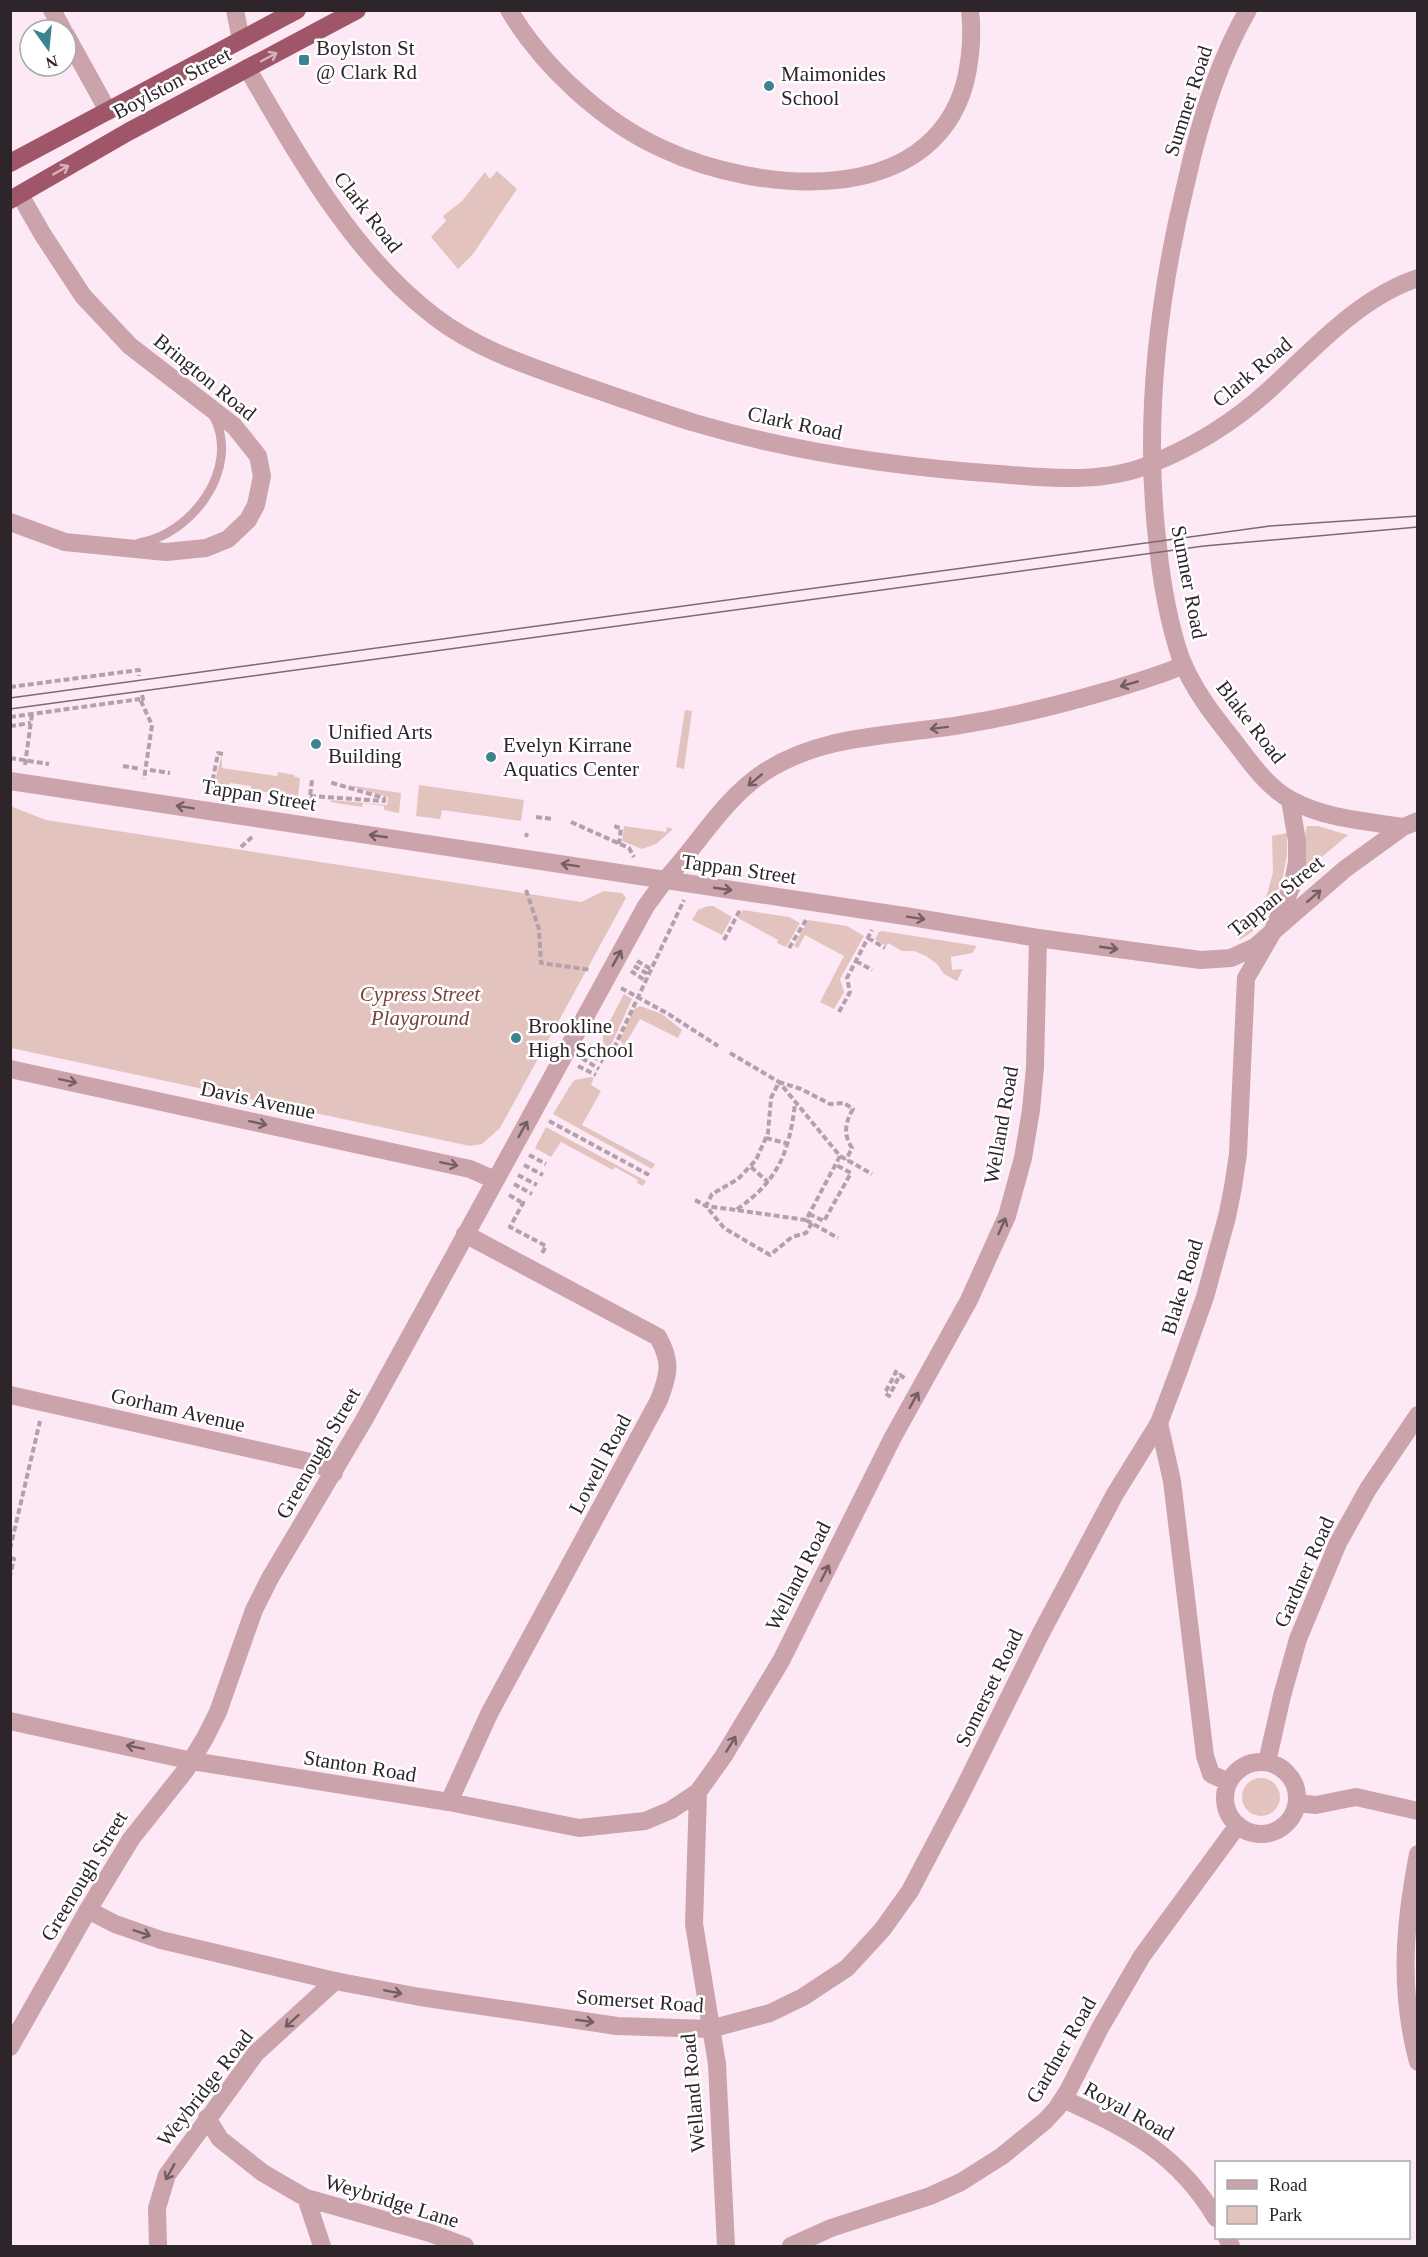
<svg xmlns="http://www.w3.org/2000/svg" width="1428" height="2257" font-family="'Times New Roman',serif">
	<rect width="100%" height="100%" fill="#fde8f5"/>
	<!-- green -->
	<path fill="#e2c3bd" d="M497 171 517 189 473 254 458 269 431 237 446 221 443 216 462 201 485 172 490 179Z
		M685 710 692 711 684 769 676 767Z
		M222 755V768L277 776 278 772 294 775 295 777 300 778 298 796 251 790V786L230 783 229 787 214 784Z
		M347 785 401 793 399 813 384 810V806L363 803 362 807 330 802 332 800 387 805 388 797Z
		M419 785 524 800 521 821 442 810 440 819 416 816Z
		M10 806 46 820 581 902 604 891 622 893 626 898 500 1128 482 1144 470 1146 11 1048Z
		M624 826 666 832 667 827 673 829 656 844 642 849 622 841Z
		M1307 826H1318L1348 835 1305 871C1307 859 1303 835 1307 826Z
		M1287 833V855L1281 887 1266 898 1273 872 1272 836Z
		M1278 898C1268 916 1258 930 1239 940L1241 927Z
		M708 906H713L732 917 722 935 692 920 698 910Z
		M743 910 789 917 800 923 786 947 777 943 778 940 738 918Z
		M808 920 847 926 864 936 840 979 844 992 834 1009 820 1002 844 956 805 935 798 948 794 946Z
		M882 931 977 946 972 953 951 957 952 970 963 969 957 981 944 974 937 964 926 956 914 951H902L888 943 886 946 875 939 879 932Z
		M624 994 632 999 608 1052 603 1041V1034Z
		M640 1006 662 1014 682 1030 678 1038 640 1019 624 1046 620 1040 634 1009Z
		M591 1077 594 1078 591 1085 601 1091 582 1125 655 1164 652 1169 553 1114 572 1083 575 1080Z
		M546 1127 646 1181 643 1186 637 1183 638 1180 615 1167 613 1170 561 1142 551 1157 535 1148Z
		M1242 1797a19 19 0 1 1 38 0a19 19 0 1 1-38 0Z"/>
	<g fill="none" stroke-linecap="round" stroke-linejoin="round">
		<!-- path -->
		<path stroke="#b2a1ab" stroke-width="4" stroke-dasharray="6 3" stroke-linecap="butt" d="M10 687 139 670V676
			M142 695 143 699H140L152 725 144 779
			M10 717 140 699
			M10 726 31 723
			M10 758 49 764
			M25 765 32 714
			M123 766 141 769
			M150 770 170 773
			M211 789 218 753 223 754
			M310 796 384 801V798L329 782
			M309 804 312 780
			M536 817 554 819
			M571 822 629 848 634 857
			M617 825 616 827 621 828 619 844
			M526 837 527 833
			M241 847 253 836
			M526 890 539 929 541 963 591 970
			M868 938 885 948
			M724 940 740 910
			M789 948 806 920
			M637 961 651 969
			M856 961 872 970
			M634 966 648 974
			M631 971 646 981
			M621 988 670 1015 718 1046
			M839 1012 850 992 847 978 872 930
			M589 1046 606 1055
			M614 1048 684 900
			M585 1052 603 1062
			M730 1053 779 1082 840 1156 806 1220 736 1210C778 1181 789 1153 795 1104
			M582 1058 599 1069
			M578 1066 596 1075
			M549 1121 649 1175
			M766 1138 789 1144
			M529 1155 546 1164
			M840 1156 872 1174
			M524 1165 543 1175
			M751 1167 768 1182
			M518 1175 537 1185
			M514 1184 532 1194
			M509 1195 521 1202
			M695 1200 706 1206 736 1210
			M525 1203H523L510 1227 546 1246 541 1255
			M809 1214 824 1221 851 1173 836 1165
			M806 1220 838 1238
			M812 1223 806 1233 792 1237 770 1255 724 1228 706 1206 712 1194 738 1179 756 1160 768 1133 771 1098 779 1082 801 1089 830 1104 844 1103 853 1109C845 1123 843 1134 852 1148L846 1160
			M894 1371 896 1372 885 1393 889 1396 900 1375 906 1379
			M10 1549 40 1421
			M10 1558 14 1559 10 1576"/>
		<!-- service -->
		<path stroke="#cba3ab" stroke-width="9" d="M139 543C191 535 241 469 214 417"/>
		<!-- minor -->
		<path stroke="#cba3ab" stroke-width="18" d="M52 10 63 30
			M509 10C543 67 603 122 663 149 757 193 930 210 965 83 971 58 973 36 970 10
			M66 35 108 111
			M247 68C299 157 352 254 435 317 478 350 529 366 579 384 618 397 656 411 695 423 793 452 897 467 999 474 1049 478 1104 484 1151 464
			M10 522 65 542 85 544 166 552 206 548 228 539 248 520 256 505 262 476 258 456 234 426 130 346 83 296 43 235 20 195
			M10 1069 470 1169 495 1180
			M10 1395 319 1464 334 1473
			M1159 1423 1172 1481 1205 1756 1211 1774 1228 1782
			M10 1721 192 1761 449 1802 579 1828 645 1821 671 1810 698 1792
			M1267 1762 1282 1696 1298 1639 1338 1543 1368 1489 1418 1415
			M1225 1798a36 36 0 1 1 72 0a36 36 0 1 1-72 0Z
			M449 1802 489 1714 659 1400C669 1374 672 1362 658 1337L465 1234
			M1297 1803 1316 1805 1356 1797 1418 1811
			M1418 1854C1404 1926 1399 1991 1418 2062
			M88 1910 131 1839 185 1771 205 1738 218 1712 254 1610 270 1578 364 1420 646 906 665 880
			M1063 2099C1129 2129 1178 2154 1216 2218
			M207 2118 220 2139 263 2173 306 2198 322 2246
			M306 2198 430 2233 465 2246
			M1227 2238 1231 2246
			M158 2246 157 2208 167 2175 256 2053 335 1981
			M726 2246 717 2064 694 1924 698 1792 723 1757 781 1661 893 1437 969 1300 1007 1216 1023 1158 1031 1110 1035 1067 1038 938
			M791 2246 831 2228 930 2196 961 2182 1002 2156 1045 2121 1057 2108 1068 2091 1100 2028 1142 1956 1238 1825"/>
		<!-- tertiary -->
		<path stroke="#cba3ab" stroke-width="18" d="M235 10 241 40
			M1248 10C1217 63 1199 124 1186 183 1157 302 1143 425 1158 547 1162 584 1168 620 1180 656 1192 688 1213 715 1234 741 1250 762 1267 787 1291 800 1326 819 1365 821 1403 827
			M1151 464C1193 447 1234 422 1268 391 1313 350 1358 298 1418 278
			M10 781 911 917 1038 938 1148 953 1201 960 1231 958 1255 947 1345 869 1403 827 1418 821
			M665 880C698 845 722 801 763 773 822 734 893 736 960 725 1010 717 1059 705 1107 691 1133 683 1159 676 1184 665
			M10 2047 88 1910 115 1924 161 1940 335 1981 420 1997 617 2026 710 2029 770 2013 803 1997 847 1968 882 1930 910 1891 962 1792 1041 1633 1115 1494 1159 1423 1179 1370 1205 1297 1227 1217 1233 1187 1238 1154 1246 978 1271 935 1293 883 1297 862V841L1290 800"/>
		<!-- trunk -->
		<path stroke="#a05669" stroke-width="18" d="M10 163 297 10
			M10 200 128 132 357 10"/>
		<!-- tram -->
		<path stroke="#786b73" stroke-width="1.5" d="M10 698 1270 526 1418 516
			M10 709 1204 546 1418 527"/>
	</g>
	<!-- one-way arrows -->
	<defs><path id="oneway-shaft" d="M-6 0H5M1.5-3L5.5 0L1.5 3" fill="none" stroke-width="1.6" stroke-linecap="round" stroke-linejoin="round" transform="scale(1.5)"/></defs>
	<g stroke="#d4b3bc">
		<use href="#oneway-shaft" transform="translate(269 57) rotate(-28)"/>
		<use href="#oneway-shaft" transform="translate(61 170) rotate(-30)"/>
	</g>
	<g stroke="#745e64">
		<use href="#oneway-shaft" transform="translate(1129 684) rotate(164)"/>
		<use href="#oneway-shaft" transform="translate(939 728) rotate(173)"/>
		<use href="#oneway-shaft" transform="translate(755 780) rotate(140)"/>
		<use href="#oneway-shaft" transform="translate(185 807) rotate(-171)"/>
		<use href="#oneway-shaft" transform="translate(378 836) rotate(-172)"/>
		<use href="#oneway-shaft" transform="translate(570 865) rotate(-171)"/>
		<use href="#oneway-shaft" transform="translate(723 889) rotate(8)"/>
		<use href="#oneway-shaft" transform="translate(1314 896) rotate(-41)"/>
		<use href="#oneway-shaft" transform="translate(916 918) rotate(9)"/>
		<use href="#oneway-shaft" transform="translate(1109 948) rotate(8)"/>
		<use href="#oneway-shaft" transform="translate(617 958) rotate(-61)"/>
		<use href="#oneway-shaft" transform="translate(68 1081) rotate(12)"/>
		<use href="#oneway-shaft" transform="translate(258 1123) rotate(12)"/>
		<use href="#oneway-shaft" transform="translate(523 1129) rotate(-61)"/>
		<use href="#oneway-shaft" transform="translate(449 1164) rotate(12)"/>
		<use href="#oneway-shaft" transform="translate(1002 1226) rotate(-66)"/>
		<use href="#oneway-shaft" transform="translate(914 1400) rotate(-61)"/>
		<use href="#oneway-shaft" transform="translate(825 1573) rotate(-63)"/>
		<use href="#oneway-shaft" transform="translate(731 1744) rotate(-59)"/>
		<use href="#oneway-shaft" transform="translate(135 1747) rotate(-168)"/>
		<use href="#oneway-shaft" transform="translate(142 1933) rotate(19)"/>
		<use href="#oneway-shaft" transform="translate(393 1992) rotate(11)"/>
		<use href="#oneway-shaft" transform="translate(292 2021) rotate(138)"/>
		<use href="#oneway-shaft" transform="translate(585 2021) rotate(8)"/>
		<use href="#oneway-shaft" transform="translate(170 2172) rotate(119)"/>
	</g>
	<!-- markers -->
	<g fill="#3d828f" stroke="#fff" stroke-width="2">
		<rect x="298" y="54" width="12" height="12" rx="3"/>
		<circle cx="769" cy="86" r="6"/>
		<circle cx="316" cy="744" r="6"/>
		<circle cx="491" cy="757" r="6"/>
		<circle cx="516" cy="1038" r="6"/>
	</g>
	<g text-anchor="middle" stroke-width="5" stroke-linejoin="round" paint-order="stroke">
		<!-- poi labels -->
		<g font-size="21" fill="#2d252a" stroke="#fff" text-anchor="start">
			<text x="316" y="55">Boylston St<tspan x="316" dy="24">@ Clark Rd</tspan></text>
			<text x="781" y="81">Maimonides<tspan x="781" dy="24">School</tspan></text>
			<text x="328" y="739">Unified Arts<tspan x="328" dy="24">Building</tspan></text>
			<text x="503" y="752">Evelyn Kirrane<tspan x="503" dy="24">Aquatics Center</tspan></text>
			<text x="528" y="1033">Brookline<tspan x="528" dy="24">High School</tspan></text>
		</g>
		<!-- street labels -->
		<g font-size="21" fill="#2d252a" stroke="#fff">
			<text transform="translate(172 83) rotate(-28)" y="7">Boylston Street</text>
			<text transform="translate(1188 101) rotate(-72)" y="7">Sumner Road</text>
			<text transform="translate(368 212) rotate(52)" y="7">Clark Road</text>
			<text transform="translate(1252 372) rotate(-40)" y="7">Clark Road</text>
			<text transform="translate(205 377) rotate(39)" y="7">Brington Road</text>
			<text transform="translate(795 423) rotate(12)" y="7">Clark Road</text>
			<text transform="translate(1189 582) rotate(79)" y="7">Sumner Road</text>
			<text transform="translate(1251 722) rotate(52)" y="7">Blake Road</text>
			<text transform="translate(259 795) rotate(9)" y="7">Tappan Street</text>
			<text transform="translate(739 869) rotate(8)" y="7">Tappan Street</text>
			<text transform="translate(1276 896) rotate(-39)" y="7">Tappan Street</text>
			<text transform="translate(258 1100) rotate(12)" y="7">Davis Avenue</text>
			<text transform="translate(1001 1125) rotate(-80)" y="7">Welland Road</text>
			<text transform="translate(1182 1287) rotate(-73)" y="7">Blake Road</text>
			<text transform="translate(178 1410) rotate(13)" y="7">Gorham Avenue</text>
			<text transform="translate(318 1453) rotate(-60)" y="7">Greenough Street</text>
			<text transform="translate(600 1464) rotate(-62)" y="7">Lowell Road</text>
			<text transform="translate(1304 1572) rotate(-66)" y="7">Gardner Road</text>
			<text transform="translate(798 1576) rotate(-63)" y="7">Welland Road</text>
			<text transform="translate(989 1688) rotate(-64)" y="7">Somerset Road</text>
			<text transform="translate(360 1766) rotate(9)" y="7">Stanton Road</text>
			<text transform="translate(84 1876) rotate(-59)" y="7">Greenough Street</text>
			<text transform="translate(640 2001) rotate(4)" y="7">Somerset Road</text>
			<text transform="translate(1061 2050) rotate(-60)" y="7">Gardner Road</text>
			<text transform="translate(205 2088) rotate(-52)" y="7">Weybridge Road</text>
			<text transform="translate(693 2093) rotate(-95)" y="7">Welland Road</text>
			<text transform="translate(1129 2111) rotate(29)" y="7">Royal Road</text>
			<text transform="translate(392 2201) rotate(17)" y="7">Weybridge Lane</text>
		</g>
		<!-- park labels -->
		<g font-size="21" font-style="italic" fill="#7a433a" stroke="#fff">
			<text x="420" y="1001">Cypress Street<tspan x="420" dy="24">Playground</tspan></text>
		</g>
	</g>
	<!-- border -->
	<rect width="1428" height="2257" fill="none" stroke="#2d252a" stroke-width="24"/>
	<!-- legend -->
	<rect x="1215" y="2161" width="195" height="78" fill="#ffffff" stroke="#aba8aa" stroke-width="1.5"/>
	<rect x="1227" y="2180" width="30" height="9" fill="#cba3ab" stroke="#aba8aa" stroke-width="1.5"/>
	<text x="1269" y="2191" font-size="18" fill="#2d252a">Road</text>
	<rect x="1227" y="2206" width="30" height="18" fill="#e2c3bd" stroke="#aba8aa" stroke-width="1.5"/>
	<text x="1269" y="2221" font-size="18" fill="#2d252a">Park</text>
	<!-- north arrow -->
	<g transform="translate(48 48) rotate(165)"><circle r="28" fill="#ffffff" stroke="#aba8aa" stroke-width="1.5"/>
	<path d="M0-4.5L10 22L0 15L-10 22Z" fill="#3d828f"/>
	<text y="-9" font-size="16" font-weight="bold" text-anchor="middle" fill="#2d252a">N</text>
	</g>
</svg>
